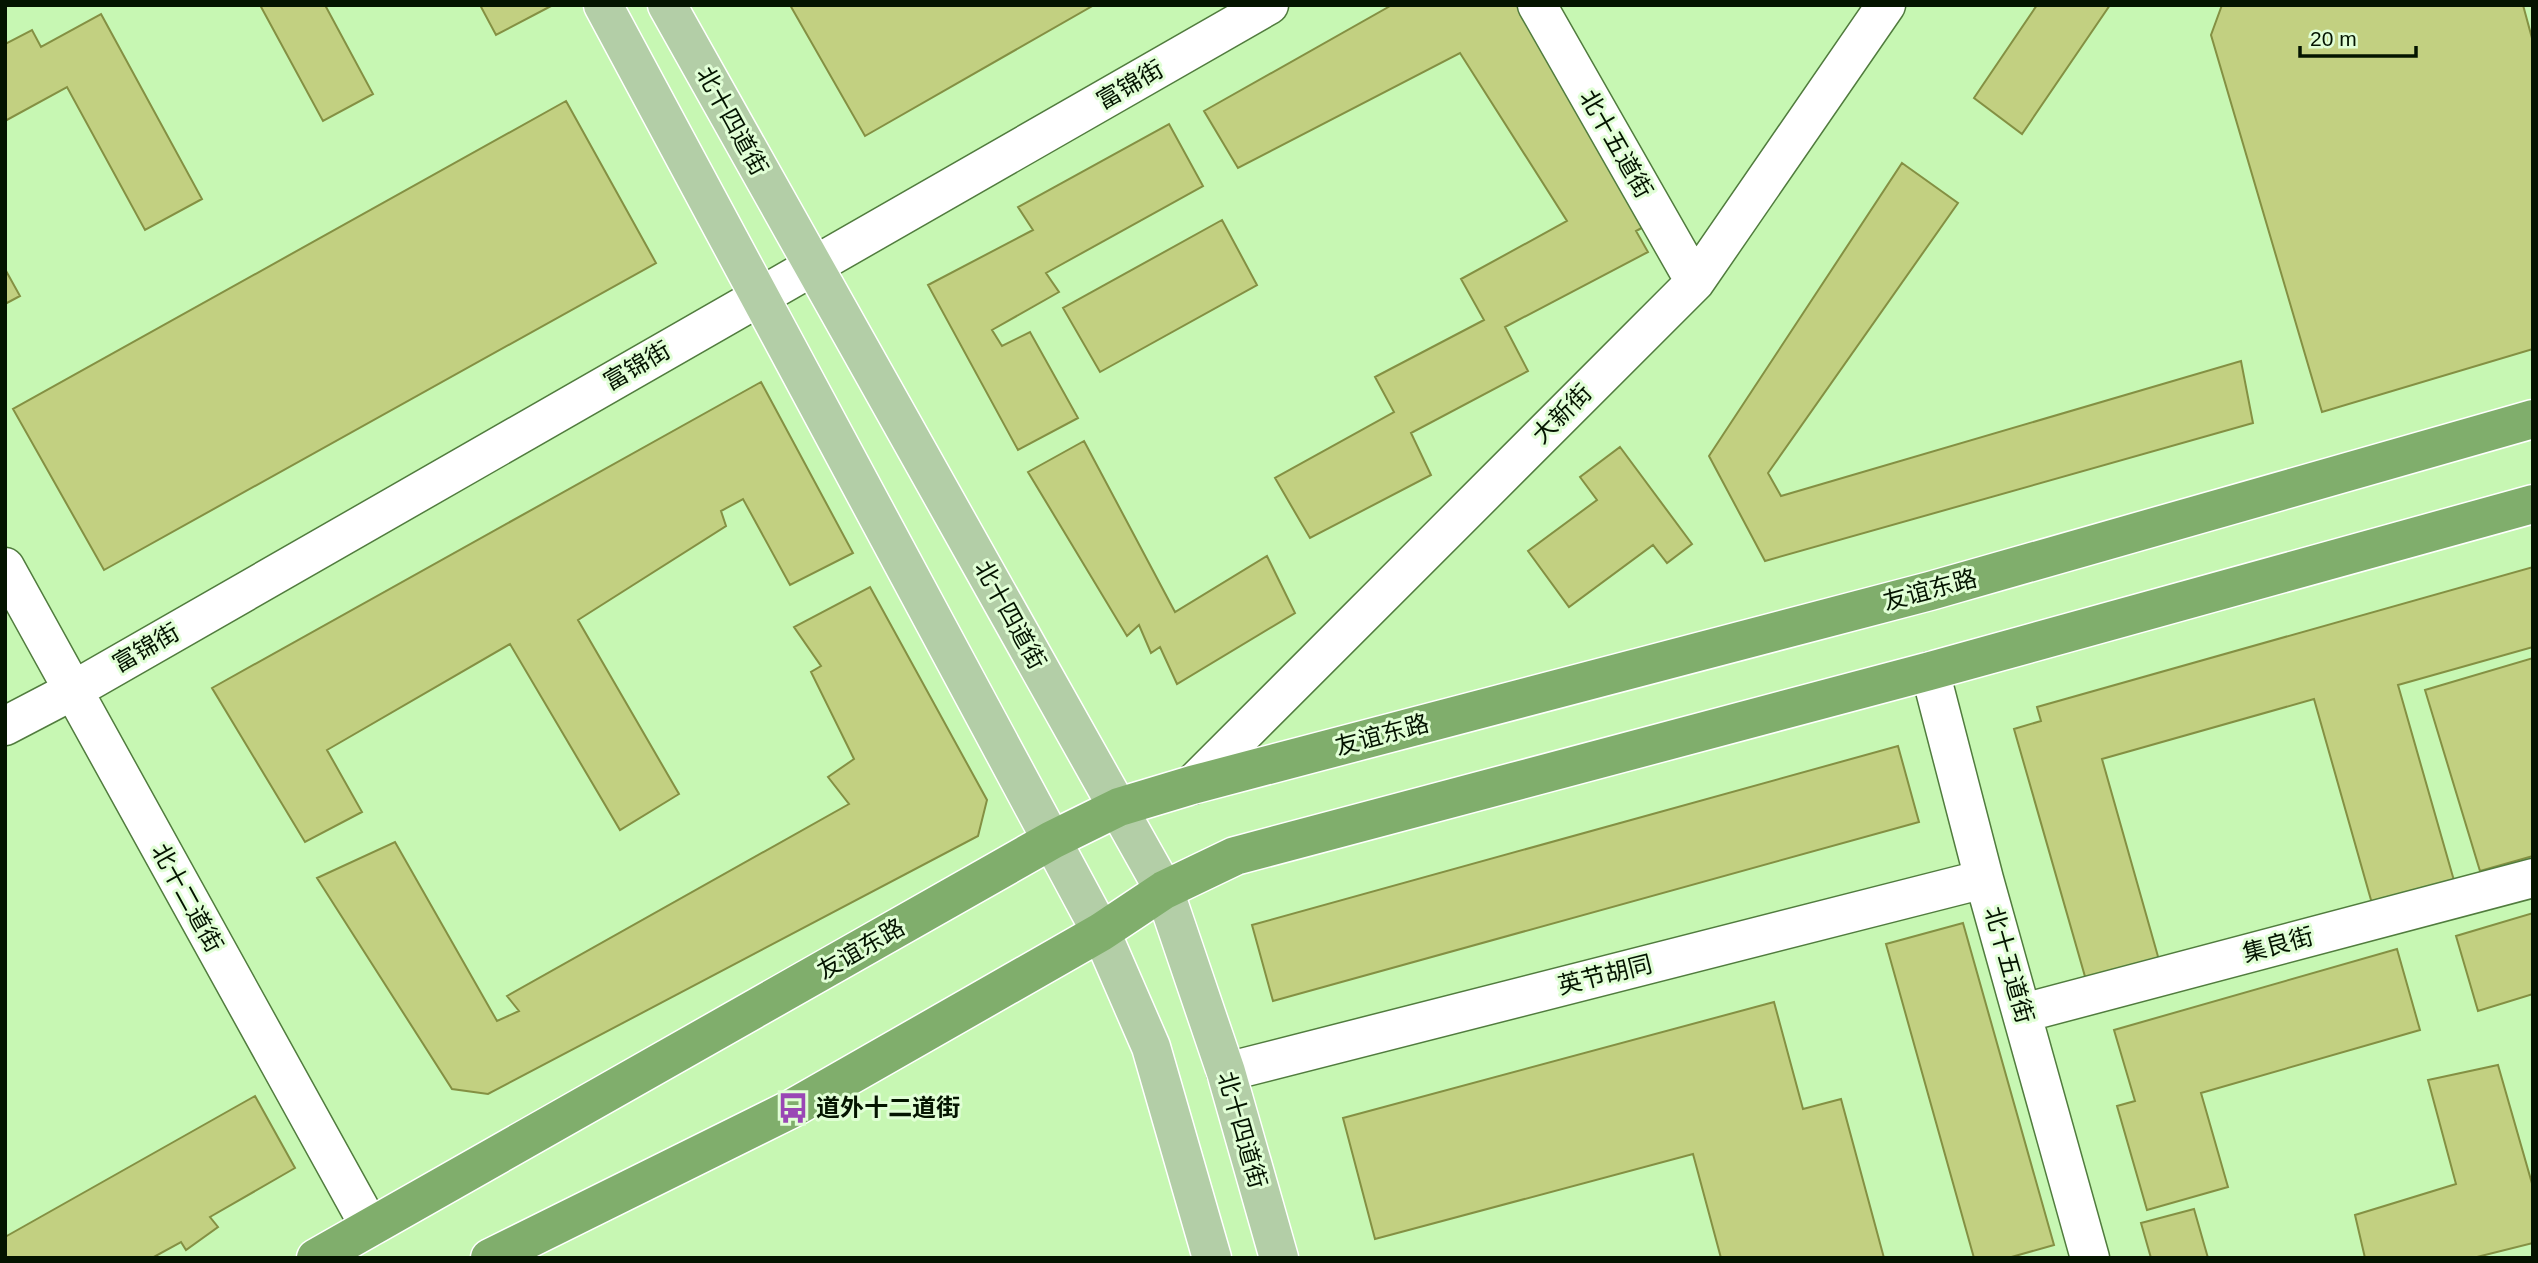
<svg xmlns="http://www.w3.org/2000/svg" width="2538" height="1263" font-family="Helvetica,'Noto Sans SC',sans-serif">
	<rect width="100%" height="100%" fill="#c7f7b3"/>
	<!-- building -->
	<path fill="#c2d081" stroke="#849043" stroke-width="2" d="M260 5H325L373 94 323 121Z
		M480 5H553L496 35Z
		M790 5H1094L865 136Z
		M1392 5H1518L1653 222 1636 231 1648 252 1505 327 1528 371 1411 433 1431 475 1310 538 1275 478 1394 412 1375 377 1484 320 1461 279 1567 221 1460 53 1238 168 1204 111Z
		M2037 5H2110L2022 134 1974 98Z
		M2222 5H2523L2533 42V349L2322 412 2211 35Z
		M101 14 202 199 145 230 67 87 5 121V44L32 30 41 47Z
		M566 101 656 263 104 570 13 409Z
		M1169 124 1203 186 1046 273 1059 292 992 330 1002 346 1030 332 1078 418 1018 450 928 285 1033 230 1018 207Z
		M1902 163 1958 203 1768 473 1781 496 2241 361 2253 423 1765 561 1709 456Z
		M1222 220 1257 285 1100 372 1063 308Z
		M5 269 20 296 5 304Z
		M761 382 853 553 790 585 743 499 721 511 726 526 578 620 679 794 620 830 510 644 327 750 362 812 305 842 212 688Z
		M1084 441 1175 612 1267 556 1295 613 1177 684 1160 647 1151 653 1139 625 1127 636 1028 472Z
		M1620 447 1692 544 1667 563 1653 545 1569 607 1528 551 1597 500 1580 477Z
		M2533 567V647L2398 685 2455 884 2373 907 2314 699 2102 759 2159 960 2086 980 2014 729 2041 721 2037 707Z
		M870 587 987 800 978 836 488 1094 452 1089 317 878 395 842 497 1021 519 1011 507 996 849 804 828 777 854 759 811 672 821 666 794 627Z
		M2533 658V856L2480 871 2425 690Z
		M1898 746 1919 822 1273 1001 1252 925Z
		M2533 913V994L2478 1011 2456 936Z
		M1963 923 2054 1245 2008 1258H1974L1886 944Z
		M2397 949 2420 1030 2201 1093 2228 1187 2147 1210 2117 1106 2135 1101 2114 1030Z
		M1774 1002 1803 1109 1841 1099 1884 1258H1721L1693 1154 1375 1239 1343 1118Z
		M2498 1065 2533 1187V1243L2473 1258H2365L2355 1215 2456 1184 2428 1080Z
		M255 1096 295 1168 210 1217 218 1227 186 1250 181 1242 152 1258H5V1237Z
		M2194 1209 2208 1258H2151L2141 1223Z"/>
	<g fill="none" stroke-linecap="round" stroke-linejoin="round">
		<defs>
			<path id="minor" d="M1537 5 1695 282
				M5 567 370 1227
				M1930 671 1984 879 2090 1258
				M5 726 72 691 1269 5
				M1192 785 1695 282 1886 5
				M2023 1013 2533 878
				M1226 1072 1984 879"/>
			<path id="major" d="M603 5 1101 932 1151 1047 1212 1258
				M667 5 1164 890 1226 1072 1279 1258"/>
			<path id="highway" d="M316 1258 1052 840 1119 807 1192 785 1930 591 2533 419
				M490 1258 793 1108 1101 932 1164 890 1235 856 1930 671 2533 504"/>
		</defs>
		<!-- minor casing -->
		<use href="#minor" stroke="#517c3e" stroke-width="41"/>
		<!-- major casing -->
		<use href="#major" stroke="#fff" stroke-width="41"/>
		<!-- highway casing -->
		<use href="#highway" stroke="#fff" stroke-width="41"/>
		<!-- minor -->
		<use href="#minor" stroke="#fff" stroke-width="38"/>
		<!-- major -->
		<use href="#major" stroke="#b3cea7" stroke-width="38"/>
		<!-- highway -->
		<use href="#highway" stroke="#80ae6c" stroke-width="38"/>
	</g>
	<!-- icons -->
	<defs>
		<symbol id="bus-bare" viewBox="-9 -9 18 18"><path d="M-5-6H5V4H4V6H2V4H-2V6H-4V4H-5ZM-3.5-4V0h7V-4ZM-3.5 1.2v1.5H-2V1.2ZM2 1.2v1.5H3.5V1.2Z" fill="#9a47b5" stroke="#e1fed6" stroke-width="2.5" paint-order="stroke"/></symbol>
	</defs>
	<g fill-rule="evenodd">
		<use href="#bus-bare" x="771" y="1086" width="44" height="44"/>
	</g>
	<g text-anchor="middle" stroke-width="6" stroke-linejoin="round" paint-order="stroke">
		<!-- street labels -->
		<g font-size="24" fill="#041400" stroke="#e1fed6">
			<text transform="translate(1130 85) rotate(-30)" y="8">富锦街</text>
			<text transform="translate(732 121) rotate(61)" y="8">北十四道街</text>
			<text transform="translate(1616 144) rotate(60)" y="8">北十五道街</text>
			<text transform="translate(637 366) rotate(-30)" y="8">富锦街</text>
			<text transform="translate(1562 414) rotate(-45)" y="8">大新街</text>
			<text transform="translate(1930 590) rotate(-15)" y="8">友谊东路</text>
			<text transform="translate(1010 615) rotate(61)" y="8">北十四道街</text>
			<text transform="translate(146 648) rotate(-30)" y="8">富锦街</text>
			<text transform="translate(1382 735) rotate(-15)" y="8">友谊东路</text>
			<text transform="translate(187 898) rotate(61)" y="8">北十二道街</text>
			<text transform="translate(2278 945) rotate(-15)" y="8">集良街</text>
			<text transform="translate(861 949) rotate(-30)" y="8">友谊东路</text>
			<text transform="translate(2009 965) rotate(74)" y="8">北十五道街</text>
			<text transform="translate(1605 975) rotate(-14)" y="8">英节胡同</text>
			<text transform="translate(1242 1130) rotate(74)" y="8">北十四道街</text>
		</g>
		<!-- poi labels -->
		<g font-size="24" font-weight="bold" fill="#041400" stroke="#e1fed6" text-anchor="start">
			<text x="816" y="1116">道外十二道街</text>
		</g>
	</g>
	<!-- border -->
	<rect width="2538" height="1263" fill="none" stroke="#041400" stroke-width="14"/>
	<!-- scale -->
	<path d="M2300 46v10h116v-10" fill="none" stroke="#041400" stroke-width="3.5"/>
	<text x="2310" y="46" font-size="21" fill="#041400" stroke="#e1fed6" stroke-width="5" paint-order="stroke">20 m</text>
</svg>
